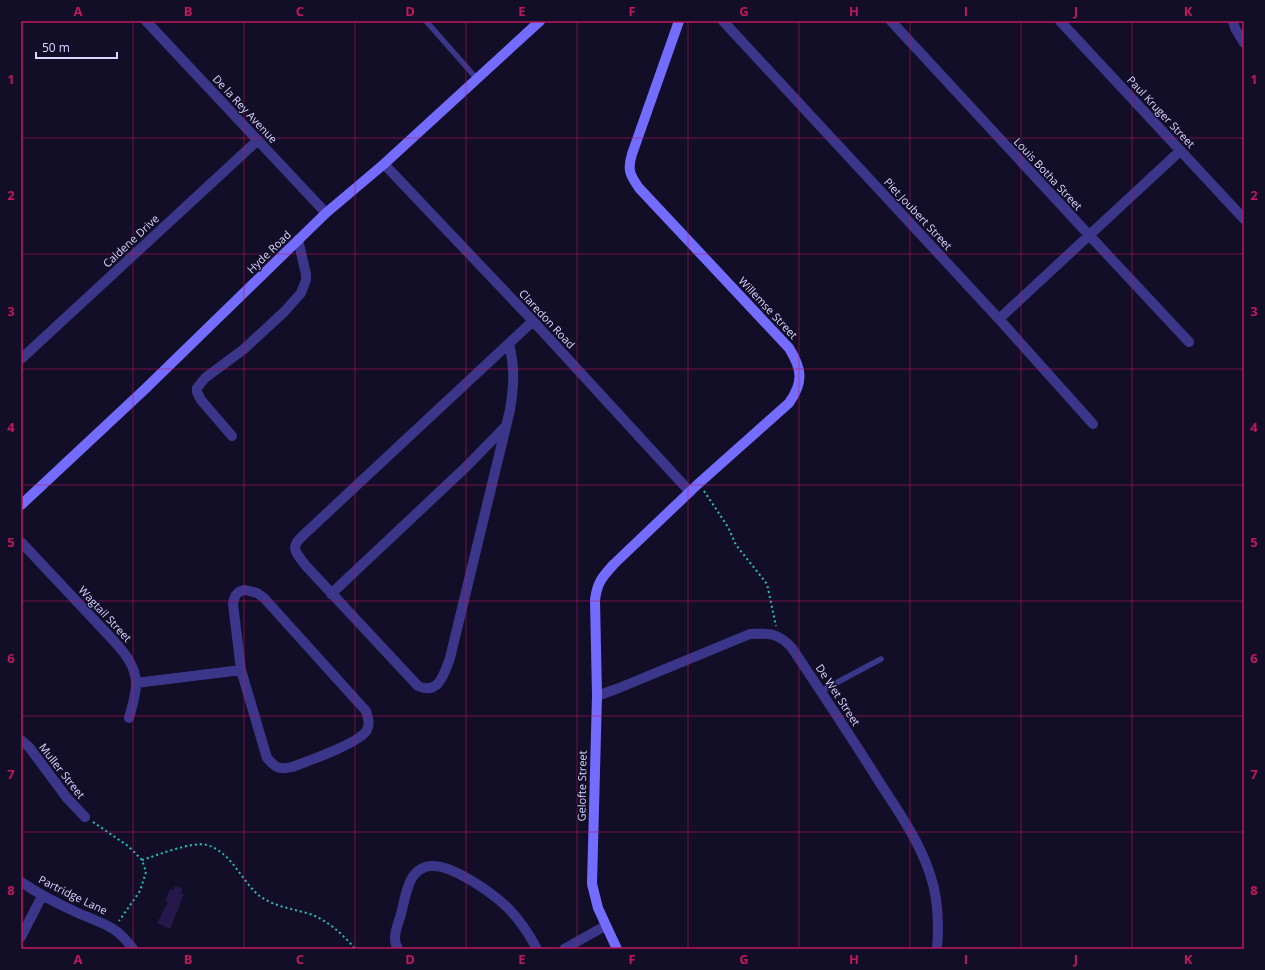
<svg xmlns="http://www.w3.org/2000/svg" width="1265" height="970" font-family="'Open Sans',sans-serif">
	<rect width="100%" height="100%" fill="#130e28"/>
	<!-- building -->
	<path fill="#24194a" d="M175 886 183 889 181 894H184L170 929 157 923 168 902 165 901 170 889 173 890Z"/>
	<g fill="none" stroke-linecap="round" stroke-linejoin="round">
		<!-- path -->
		<path stroke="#27c1bc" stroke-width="2" stroke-dasharray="2 3" stroke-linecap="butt" d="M704 491 728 527 736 545 767 584 776 626
			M93 822 128 846 142 860 146 872 140 891 119 921
			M142 860C158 855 192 841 207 845 233 853 241 882 261 897 276 907 293 909 310 914 327 920 344 935 355 949"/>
		<!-- lane -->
		<path stroke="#3b368a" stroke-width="5.5" d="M426 21 477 79
			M821 691 881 659"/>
		<!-- street -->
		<path stroke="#3b368a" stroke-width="10" d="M146 21 326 213
			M723 21 999 319 1093 424
			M891 21 1089 235 1189 342
			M1060 21 1244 219
			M1233 21 1235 28 1244 43
			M384 164 533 321 690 492
			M999 319 1180 151
			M509 344C515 368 514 385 510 410L450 658C444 674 439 695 418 686L307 567C289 545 292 546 312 527L533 321
			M21 359 258 140
			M232 436 201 400 197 392V388L205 378 244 349 284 312 301 293 306 280V274L298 240
			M21 542 113 640C124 652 136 666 136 684 136 695 132 707 129 718
			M245 590 257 593 264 598 366 711C368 718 370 723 367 730 360 743 308 761 292 767 279 770 276 768 267 758L241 670 233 604C234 596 237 591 245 590Z
			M331 594 467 466 505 427
			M136 683 241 670
			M597 696 619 688 750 634C769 633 779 633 792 648 822 693 852 738 880 783 899 812 919 841 930 874 938 897 939 925 937 949
			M21 740 29 747 67 798 85 817
			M21 882C39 894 58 904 78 913 103 924 116 925 133 949
			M21 937 42 896
			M398 949C391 938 398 925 401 914 404 903 407 882 415 874 418 870 425 866 431 866 452 864 492 893 507 907 519 919 529 934 537 949
			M564 949 605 926"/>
		<!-- secondary -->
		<path stroke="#736cff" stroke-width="10" d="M21 505 144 390 326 213 384 164 540 21
			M617 949 598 908 592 884 597 696 595 600C597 583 602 577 614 564L698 484 789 403C804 382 802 369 789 348L639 188C630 175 627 170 632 154L679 21"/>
	</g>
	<!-- grid -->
	<path fill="none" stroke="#c2185b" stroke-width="1" stroke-opacity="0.55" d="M133 21V949M244 21V949M355 21V949M466 21V949M577 21V949M688 21V949M799 21V949M910 21V949M1021 21V949M1132 21V949M21 138H1244M21 254H1244M21 369H1244M21 485H1244M21 601H1244M21 716H1244M21 832H1244"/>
	<g text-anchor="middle" stroke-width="3" stroke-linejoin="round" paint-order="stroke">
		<!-- street labels -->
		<g font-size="11" fill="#dbd5ff" stroke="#130e28">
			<text transform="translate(245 109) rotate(47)" y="4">De la Rey Avenue</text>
			<text transform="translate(1161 112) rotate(47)" y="4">Paul Kruger Street</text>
			<text transform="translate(1048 174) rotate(47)" y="4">Louis Botha Street</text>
			<text transform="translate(918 214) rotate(47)" y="4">Piet Joubert Street</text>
			<text transform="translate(131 241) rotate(-43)" y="4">Caldene Drive</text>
			<text transform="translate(269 252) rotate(-44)" y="4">Hyde Road</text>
			<text transform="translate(768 308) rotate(47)" y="4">Willemse Street</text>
			<text transform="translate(547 319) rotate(47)" y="4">Claredon Road</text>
			<text transform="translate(105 614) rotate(47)" y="4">Wagtail Street</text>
			<text transform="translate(838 695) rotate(57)" y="4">De Wet Street</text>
			<text transform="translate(62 771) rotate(52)" y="4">Muller Street</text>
			<text transform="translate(582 786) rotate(-89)" y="4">Gelofte Street</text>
			<text transform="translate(73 895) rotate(26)" y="4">Partridge Lane</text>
		</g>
	</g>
	<!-- border -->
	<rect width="1265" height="970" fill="none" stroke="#130e28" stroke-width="44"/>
	<!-- scale -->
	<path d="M36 52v6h81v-6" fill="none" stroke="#dbd5ff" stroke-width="2"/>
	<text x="42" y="52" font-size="12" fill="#dbd5ff" stroke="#130e28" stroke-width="3" paint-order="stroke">50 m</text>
	<rect x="22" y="22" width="1221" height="926" fill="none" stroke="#c2185b" stroke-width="1.5"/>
	<g font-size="13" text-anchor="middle" font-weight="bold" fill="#c2185b">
		<text x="78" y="16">A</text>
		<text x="188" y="16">B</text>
		<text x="300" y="16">C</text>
		<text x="410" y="16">D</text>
		<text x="522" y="16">E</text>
		<text x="632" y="16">F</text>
		<text x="744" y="16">G</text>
		<text x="854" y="16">H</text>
		<text x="966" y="16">I</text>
		<text x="1076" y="16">J</text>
		<text x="1188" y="16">K</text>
		<text x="11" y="84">1</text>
		<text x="1254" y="84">1</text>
		<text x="11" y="200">2</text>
		<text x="1254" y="200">2</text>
		<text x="11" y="316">3</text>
		<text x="1254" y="316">3</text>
		<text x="11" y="432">4</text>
		<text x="1254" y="432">4</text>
		<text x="11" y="547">5</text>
		<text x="1254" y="547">5</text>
		<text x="11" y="663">6</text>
		<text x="1254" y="663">6</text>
		<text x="11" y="779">7</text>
		<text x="1254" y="779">7</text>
		<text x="11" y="895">8</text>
		<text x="1254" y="895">8</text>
		<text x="78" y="964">A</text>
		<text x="188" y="964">B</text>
		<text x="300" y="964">C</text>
		<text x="410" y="964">D</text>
		<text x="522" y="964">E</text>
		<text x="632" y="964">F</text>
		<text x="744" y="964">G</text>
		<text x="854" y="964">H</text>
		<text x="966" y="964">I</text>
		<text x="1076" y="964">J</text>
		<text x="1188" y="964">K</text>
	</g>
</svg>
